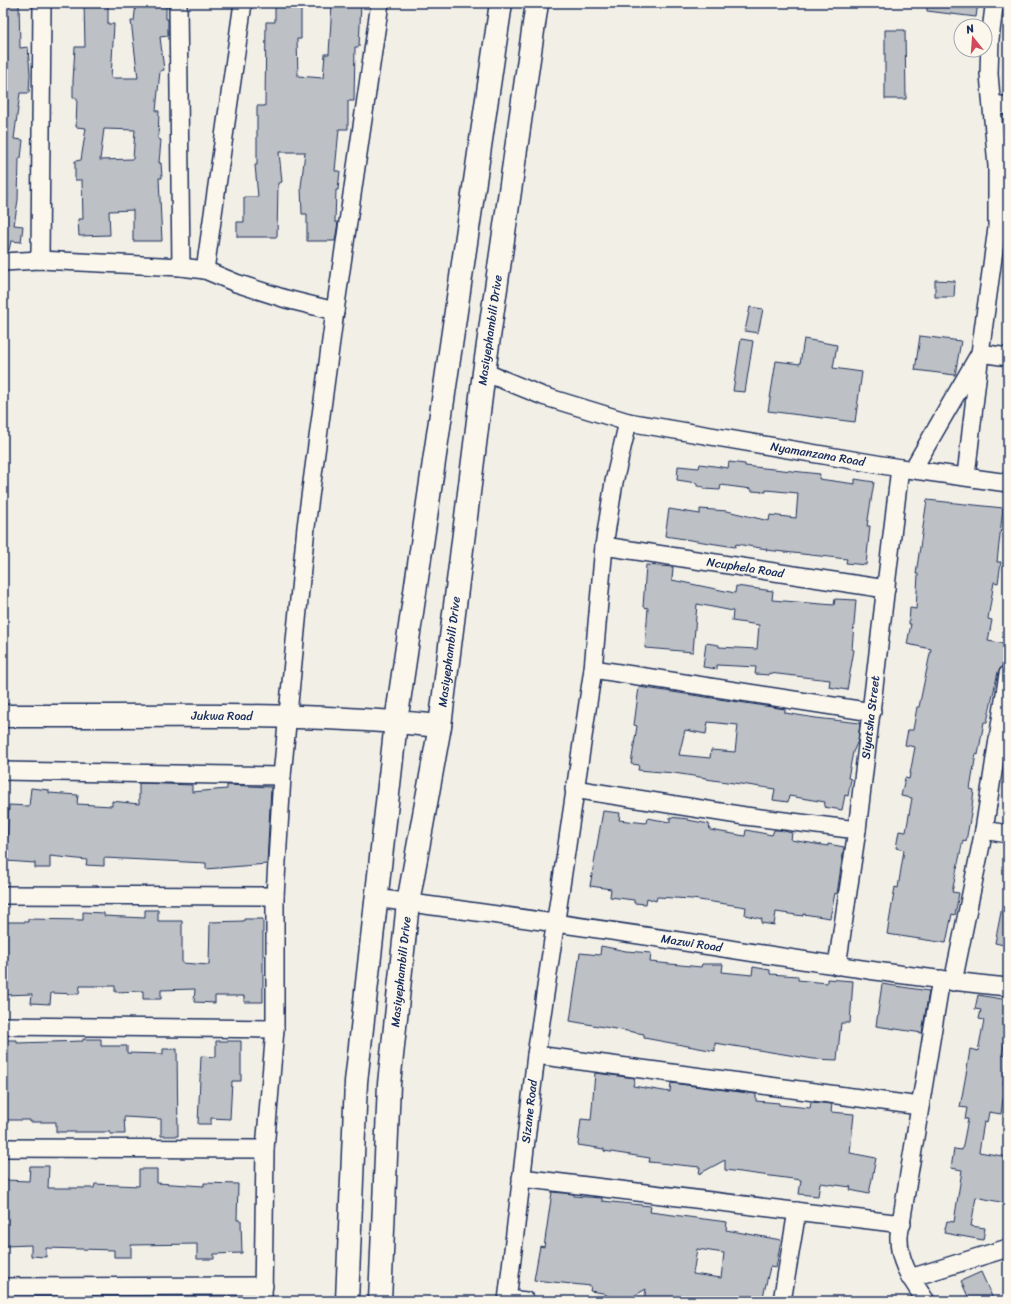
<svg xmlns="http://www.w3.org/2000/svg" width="1011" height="1304" font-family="Sriracha,sans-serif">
	<rect width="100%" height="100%" fill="#f2efe6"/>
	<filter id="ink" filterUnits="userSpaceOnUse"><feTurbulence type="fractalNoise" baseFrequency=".025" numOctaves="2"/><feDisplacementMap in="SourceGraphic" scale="8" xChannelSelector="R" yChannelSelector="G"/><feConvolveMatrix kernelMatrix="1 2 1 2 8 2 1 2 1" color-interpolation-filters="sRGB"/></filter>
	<g filter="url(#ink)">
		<g fill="#bdc0c4" stroke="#1b2f5e" fill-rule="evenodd">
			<polygon points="3,3 19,3 20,48 28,47 30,74 29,93 20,93 14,139 23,140 21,158 19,158 18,200 14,225 23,226 21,242 11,241 9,250 3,250"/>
			<path d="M84 3H108V24H114L111 78H138L131 21H134L136 3H166V19H168V36L160 37 164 70 160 71 156 111H159L158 139 161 140 159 163H161L162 178H159L162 241H133V210L109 211 110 235 79 236 78 219H83L82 180H75V161L81 160 86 128 76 127 77 98H73V81L75 47H85ZM104 129 135 130 133 159 100 160Z"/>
			<polygon points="275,3 301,3 301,39 297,39 298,76 323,78 325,54 329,54 332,3 361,3 359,47 355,47 354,101 348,101 348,129 339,129 335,171 340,171 338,190 336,190 335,222 338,222 335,241 307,241 307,214 302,214 301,187 305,152 279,152 282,182 278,183 277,237 237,237 237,222 244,222 244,197 258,197 255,165 257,165 257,106 265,106 266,22 275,22"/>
			<polygon points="927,3 978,3 976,17 927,11"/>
			<polygon points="885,30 905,30 906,99 885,99"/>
			<polygon points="935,280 955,281 954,297 935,297"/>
			<polygon points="750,307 763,309 758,333 745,331"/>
			<polygon points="920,336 961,341 955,375 915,370"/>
			<polygon points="741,339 753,341 745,392 733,391"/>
			<polygon points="804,339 837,345 833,368 862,372 855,422 768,411 776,361 800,364"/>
			<polygon points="729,462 745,464 745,466 820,474 819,479 855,484 855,479 874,482 867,526 870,526 866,565 846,563 847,559 766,550 767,549 736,544 735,547 665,536 669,509 700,514 700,509 727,511 769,521 770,515 796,518 798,493 766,490 766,492 751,491 751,489 721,485 720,490 704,489 704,487 697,486 697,483 677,480 678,466 699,468 700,464 728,468"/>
			<polygon points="927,500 1003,508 997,562 1001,562 998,583 994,582 988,619 992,620 988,641 1006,644 1002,666 998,672 987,722 984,722 978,755 976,754 970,789 974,790 971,814 966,841 963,840 952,892 959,893 955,915 952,914 946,943 887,934 895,887 898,888 904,850 896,848 899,831 906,832 912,798 901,796 905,778 909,779 915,747 905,745 908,730 913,730 917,707 919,707 931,649 907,644 911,624 909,624 910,608 916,609 918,574 916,574"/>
			<polygon points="646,565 673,567 672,580 735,593 736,586 773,591 772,600 834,605 835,599 856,600 852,649 854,650 847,690 829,687 830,680 769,673 769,675 755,674 756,667 717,665 717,669 703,667 706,643 719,645 719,647 757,649 759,625 732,621 733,611 697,604 693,652 645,648 648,608 643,607"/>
			<path d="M639 687 785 709V713L816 718 860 723 858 741 853 752 848 778 851 779 848 796 845 795 842 810 824 807 825 802 789 796 788 802 773 800 775 789 706 779V778L674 773 638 770 639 765 631 764 637 726 634 725ZM708 722 738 725 735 752 711 750 710 758 679 755 685 730 706 734Z"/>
			<polygon points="139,783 192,785 192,792 227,789 227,785 271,787 267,864 206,869 206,863 104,858 104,866 86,865 87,860 50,856 50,868 35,868 35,863 6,861 9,805 29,806 31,788 49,790 49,793 78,795 77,804 112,806 112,801 139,804"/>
			<polygon points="603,811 620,813 619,820 646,823 647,818 670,822 670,817 688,819 688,820 709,824 710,830 745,836 746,830 772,835 774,830 780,830 792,833 791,840 828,846 828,844 844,847 837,894 835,893 830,918 803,914 803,916 776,912 774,925 761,923 762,919 745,915 746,907 692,899 657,897 656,901 647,898 646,904 634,903 634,900 610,897 611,889 590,886"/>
			<polygon points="1002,907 1008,908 1008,946 995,943"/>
			<polygon points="145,910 158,910 158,921 182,921 182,963 209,965 210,922 244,921 244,919 263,919 263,1002 244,1002 244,996 215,996 215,1003 194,1002 195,989 161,990 161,999 143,999 143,991 115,992 115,986 80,986 79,994 51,993 50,1004 31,1003 32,994 5,995 3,922 28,922 28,919 83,920 83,912 104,913 104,916 145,918"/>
			<polygon points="601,946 626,951 651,953 650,962 701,967 702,964 723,964 722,972 752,975 753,967 770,970 770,974 798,976 798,980 827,983 827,979 853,981 850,1023 841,1023 837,1060 814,1059 715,1043 715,1051 644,1038 644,1034 570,1021 580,953 600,955"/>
			<polygon points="882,984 929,991 922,1033 876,1026"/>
			<polygon points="978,995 1008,1000 1008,1024 1002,1055 1008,1056 1003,1084 1008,1085 1006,1100 1003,1099 1001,1114 989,1112 987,1123 984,1122 979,1152 1008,1157 1008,1188 1005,1203 976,1197 971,1226 985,1228 983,1240 944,1233 947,1221 954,1222 962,1170 951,1168 954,1149 962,1150 968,1119 965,1119 967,1108 960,1107 967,1069 970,1049 978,1051 984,1020 979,1019 981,1010 975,1009"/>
			<polygon points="83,1039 101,1039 101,1046 127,1046 127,1053 163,1054 163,1049 177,1049 178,1136 161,1136 161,1119 124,1117 125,1134 110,1134 110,1132 56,1132 56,1122 30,1122 30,1120 3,1120 3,1040 17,1040 17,1043 83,1041"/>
			<polygon points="216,1041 241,1041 241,1081 232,1081 230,1119 211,1118 211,1124 198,1124 201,1056 216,1057"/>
			<polygon points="595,1073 635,1078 633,1086 670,1092 671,1083 756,1094 756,1101 779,1103 779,1105 810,1108 811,1102 832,1104 831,1112 854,1114 850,1153 876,1158 869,1194 850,1190 851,1187 820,1183 818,1196 799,1194 801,1180 725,1170 725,1160 699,1174 700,1167 649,1162 650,1158 604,1151 604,1149 578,1145 581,1119 591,1120"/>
			<polygon points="30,1166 49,1166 48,1188 94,1188 95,1184 139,1186 139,1169 157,1169 157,1183 204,1186 204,1183 238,1184 237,1220 241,1220 242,1253 214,1254 214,1259 197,1259 197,1244 131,1245 131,1257 114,1257 114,1250 46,1248 46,1257 31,1256 31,1245 5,1246 4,1180 29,1181"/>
			<path d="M552 1192 574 1194V1196L602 1198V1201L651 1206 650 1212 727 1222 726 1230 781 1240 776 1268 770 1267 762 1301H644L646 1289 625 1301H617L603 1293 590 1291 591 1286 534 1280 540 1246 544 1247ZM697 1249 724 1253 721 1278 693 1274Z"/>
			<polygon points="981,1272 994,1301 970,1301 961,1281"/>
		</g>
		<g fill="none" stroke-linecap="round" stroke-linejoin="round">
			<g stroke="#1b2f5e" stroke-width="20">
				<g id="street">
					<polyline points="178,3 181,267"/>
					<polyline points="992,104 1008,106"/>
					<polyline points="40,260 42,3"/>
					<polyline points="3,262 40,260 181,267 205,270 236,283 286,299 335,311"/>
					<polyline points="205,270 243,3"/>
					<path id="s1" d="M484 372 543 396 628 422 900 468 1008 483"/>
					<polyline points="913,469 980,353 997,228 997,166 989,74 990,39 994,7 997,3"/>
					<polyline points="966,476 980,353 1008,357"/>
					<path id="s2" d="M604 546 886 589"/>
					<polyline points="593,669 872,712"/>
					<polyline points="3,771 282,776"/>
					<polyline points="574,789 745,816 857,830"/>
					<polyline points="984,830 1008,834"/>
					<polyline points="3,895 275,896"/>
					<path id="s3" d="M376 898C475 912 573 925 672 940 783 957 895 976 1008 987"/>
					<path id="s4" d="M837 966 857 830 900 468"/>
					<polyline points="953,982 984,830 1008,674"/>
					<polyline points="3,1026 275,1029"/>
					<polyline points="536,1055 920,1106"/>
					<polyline points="3,1148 265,1149"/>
					<polyline points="521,1178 902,1224"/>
					<polyline points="910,1278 1008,1248"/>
					<polyline points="3,1287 264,1286"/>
					<polyline points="508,1299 526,1301"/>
					<polyline points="263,1301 265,1149 275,1029 275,896 282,776 306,527 335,311 380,3"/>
					<path id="s5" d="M507 1301 536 1055 593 669 604 546 614 482 628 422"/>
					<polyline points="782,1301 797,1211"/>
					<path d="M926 1301C911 1279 898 1262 899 1235L941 979"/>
				</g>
			</g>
			<g stroke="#1b2f5e" stroke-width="25">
				<g id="secondary">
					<path id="s6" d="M3 716C148 717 295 711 440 726"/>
				</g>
			</g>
			<g stroke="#1b2f5e" stroke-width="25">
				<g id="primary">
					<polyline points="347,1301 356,1082 396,722 501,3"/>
					<path id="s7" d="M380 1301 389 1084 408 903 440 726 484 372 537 3"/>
				</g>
			</g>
			<use href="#street" stroke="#fbf7ec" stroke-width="17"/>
			<use href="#secondary" stroke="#fbf7ec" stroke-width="22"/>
			<use href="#primary" stroke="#fbf7ec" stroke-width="22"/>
		</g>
	</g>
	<g text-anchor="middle" stroke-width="4" stroke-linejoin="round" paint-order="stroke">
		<g font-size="12" fill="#1b2f5e" stroke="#fbf7ec">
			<text dy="4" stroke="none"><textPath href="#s7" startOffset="978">Masiyephambili Drive</textPath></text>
			<text dy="4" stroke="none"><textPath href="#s1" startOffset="345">Nyamanzana Road</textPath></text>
			<text dy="4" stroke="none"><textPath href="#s2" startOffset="143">Ncuphela Road</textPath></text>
			<text dy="4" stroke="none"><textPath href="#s7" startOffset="654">Masiyephambili Drive</textPath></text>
			<text dy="4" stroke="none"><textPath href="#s6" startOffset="219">Jukwa Road</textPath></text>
			<text dy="4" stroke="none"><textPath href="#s4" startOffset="251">Siyatsha Street</textPath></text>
			<text dy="4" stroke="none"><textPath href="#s3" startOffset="319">Mazwi Road</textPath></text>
			<text dy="4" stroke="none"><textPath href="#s7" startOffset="330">Masiyephambili Drive</textPath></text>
			<text dy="4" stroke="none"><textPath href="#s5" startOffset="191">Sizane Road</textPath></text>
		</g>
	</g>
	<rect width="1011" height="1304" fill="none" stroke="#fbf7ec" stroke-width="16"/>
	<rect x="8" y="8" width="995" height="1288" fill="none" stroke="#1b2f5e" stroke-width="1.5" filter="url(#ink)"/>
	<g transform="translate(973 38) rotate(343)"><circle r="19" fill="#fbf7ec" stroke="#a1a7b3"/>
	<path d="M0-3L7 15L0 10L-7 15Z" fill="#d1495b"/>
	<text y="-6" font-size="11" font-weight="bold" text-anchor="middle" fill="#1b2f5e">N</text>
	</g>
</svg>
